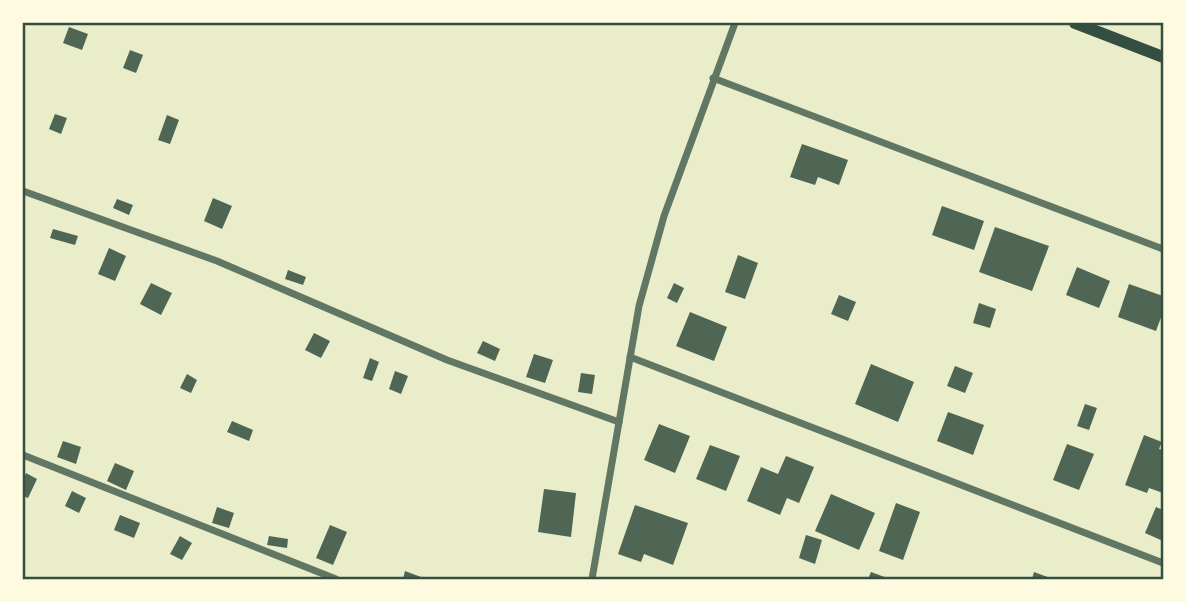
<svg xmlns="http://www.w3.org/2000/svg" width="1186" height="602" font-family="'Work Sans',sans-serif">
	<rect width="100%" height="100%" fill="#e9edc9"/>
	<g fill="#4f6655">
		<polygon points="69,27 88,34 82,50 63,43"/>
		<polygon points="130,50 143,55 136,73 123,68"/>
		<polygon points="55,114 67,118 61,134 49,129"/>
		<polygon points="167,115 179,120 170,144 158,140"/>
		<polygon points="802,144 848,160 839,185 818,177 815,185 790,177"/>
		<polygon points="213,198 232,206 222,229 204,221"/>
		<polygon points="117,199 133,205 129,215 113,208"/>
		<polygon points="942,206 984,221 974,250 932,235"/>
		<polygon points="995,227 1049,246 1032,291 979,272"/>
		<polygon points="53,229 78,236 75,245 50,238"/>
		<polygon points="109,248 126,256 115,281 98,274"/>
		<polygon points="738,255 758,263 745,299 725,292"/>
		<polygon points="1077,267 1110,281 1099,308 1066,295"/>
		<polygon points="288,270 306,277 303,285 285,279"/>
		<polygon points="151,283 172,293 161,315 140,304"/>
		<polygon points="674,283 684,288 677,303 667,298"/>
		<polygon points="1129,284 1163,296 1163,312 1156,331 1118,317"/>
		<polygon points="839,295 856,302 848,321 831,314"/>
		<polygon points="979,303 996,309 990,328 973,323"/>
		<polygon points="690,312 727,327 714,361 676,346"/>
		<polygon points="314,333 330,341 321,358 305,350"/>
		<polygon points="483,341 500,349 495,361 477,353"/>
		<polygon points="534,354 553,360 545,383 526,377"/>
		<polygon points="370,358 379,362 372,381 363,378"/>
		<polygon points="871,364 914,382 898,422 855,404"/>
		<polygon points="955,366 973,373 965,393 947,386"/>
		<polygon points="395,371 408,376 401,394 389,389"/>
		<polygon points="581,373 595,375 592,394 578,392"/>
		<polygon points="187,374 197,380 191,393 180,388"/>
		<polygon points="1085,404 1097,408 1089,430 1077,426"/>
		<polygon points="948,412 984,425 973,455 937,441"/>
		<polygon points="232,421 253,430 249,441 227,432"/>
		<polygon points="659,424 690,436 675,473 644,460"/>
		<polygon points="1144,435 1162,442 1159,449 1163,450 1163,493 1149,488 1147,493 1125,485"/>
		<polygon points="63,441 81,447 76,464 57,457"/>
		<polygon points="1067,444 1094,454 1079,490 1053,480"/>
		<polygon points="710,445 740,456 726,491 696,479"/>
		<polygon points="786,456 814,467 799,503 787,498 780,515 747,501 761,467 778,474"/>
		<polygon points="115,463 134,471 126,490 107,481"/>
		<polygon points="26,473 37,479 28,498 23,496 23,481"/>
		<polygon points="544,489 576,493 571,537 538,532"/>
		<polygon points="72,491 86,498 79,513 65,506"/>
		<polygon points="831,494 875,513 859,550 815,531"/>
		<polygon points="896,503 920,512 903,560 879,551"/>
		<polygon points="635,505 688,523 673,565 644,554 641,562 618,554"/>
		<polygon points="217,507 234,513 229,528 212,523"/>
		<polygon points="1156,507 1163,510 1163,541 1145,533"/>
		<polygon points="120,515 140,523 134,538 114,530"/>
		<polygon points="330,525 347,532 333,565 316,558"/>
		<polygon points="806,535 822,540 815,564 799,558"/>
		<polygon points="180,536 192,543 182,560 170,554"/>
		<polygon points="269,536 288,539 287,548 267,545"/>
		<polygon points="405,571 421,577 420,579 403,579"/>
		<polygon points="871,572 890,579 868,579"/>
		<polygon points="1034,572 1053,579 1032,579"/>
	</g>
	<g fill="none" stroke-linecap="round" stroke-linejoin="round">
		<g stroke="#617663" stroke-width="7">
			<polyline points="713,78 1163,249"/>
			<polyline points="23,191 217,261 447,360 619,422"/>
			<polyline points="630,357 1163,563"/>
			<polyline points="23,455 336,579"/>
			<polyline points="592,579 639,306 664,216 735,23"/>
		</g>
		<polyline stroke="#344e41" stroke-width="12" points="1075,23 1163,57"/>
	</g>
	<rect width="1186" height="602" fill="none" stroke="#fefae0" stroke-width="49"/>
	<rect x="24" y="24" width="1138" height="554" fill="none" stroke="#344e41" stroke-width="2.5"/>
</svg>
